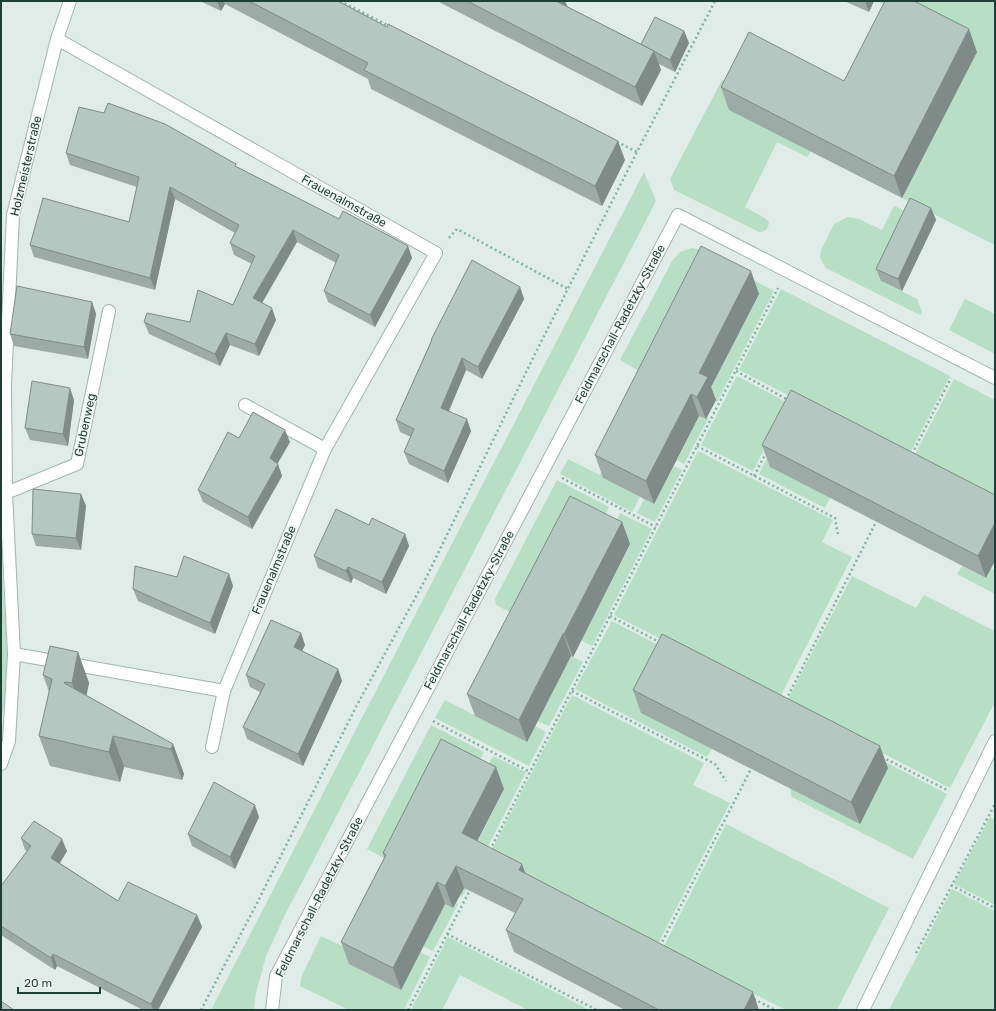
<svg xmlns="http://www.w3.org/2000/svg" width="996" height="1011" font-family="Rubik,sans-serif">
	<rect width="100%" height="100%" fill="#e0ece7"/>
	<g fill="#b7dfc5">
		<polygon points="877,1 995,1 995,245 902,198 977,52"/>
		<path d="M722 80 740 88 811 151 807 157 777 142 745 207 765 218 769 222C768 229 766 232 759 232L674 190 670 179Z"/>
		<polygon points="644,172 656,201 285,915 266,956 256,993 254,1010 211,1010"/>
		<polygon points="894,206 912,214 881,281 917,299 922,312 920,315 826,268 820,258 821,250 834,224 848,217 859,219 882,230"/>
		<polygon points="692,248 706,251 645,374 620,360 672,261 680,252"/>
		<polygon points="742,274 774,291 717,402 707,395 759,294"/>
		<polygon points="781,289 950,376 908,457 739,370"/>
		<polygon points="965,299 995,314 995,354 949,330"/>
		<polygon points="737,376 788,403 753,471 701,445"/>
		<polygon points="954,379 995,400 995,513 912,460"/>
		<polygon points="645,386 603,478 640,497 632,512 560,474 568,459 600,475"/>
		<polygon points="794,405 830,498 825,508 759,474"/>
		<polygon points="699,416 705,419 707,417 708,419 684,464 677,460"/>
		<polygon points="698,451 833,520 822,542 852,557 779,699 614,615"/>
		<polygon points="674,466 682,470 655,522 637,513 644,499 654,504"/>
		<polygon points="557,480 609,507 602,522 517,616 496,605 495,599"/>
		<polygon points="620,513 652,529 592,646 581,640 630,545 613,527"/>
		<polygon points="1,553 9,680 1,719"/>
		<polygon points="962,566 986,578 991,568 995,570 995,594 957,574"/>
		<polygon points="852,576 916,608 924,595 995,631 995,702 950,788 786,703"/>
		<polygon points="612,621 770,703 712,749 707,757 575,689"/>
		<polygon points="571,656 583,662 549,726 537,721"/>
		<polygon points="572,695 704,763 693,785 730,803 657,946 487,859"/>
		<polygon points="445,700 527,742 535,726 546,732 529,766 435,718"/>
		<polygon points="791,713 947,794 913,859 792,797 790,788"/>
		<polygon points="431,725 484,752 476,767 390,861 367,849"/>
		<polygon points="493,756 526,772 462,897 454,887 504,790 485,772"/>
		<polygon points="990,817 995,820 995,905 954,884"/>
		<polygon points="726,824 889,908 837,1010 786,1010 663,948"/>
		<polygon points="952,889 995,911 995,1010 889,1010"/>
		<polygon points="456,903 458,904 433,951 423,946 445,904 453,908"/>
		<polygon points="321,936 355,952 420,952 430,957 404,1010 349,1010 300,986 302,975"/>
		<polygon points="448,937 586,1008 585,1010 528,1010 460,975 442,1010 411,1010"/>
	</g>
	<g fill="none" stroke-linecap="round" stroke-linejoin="round">
		<g stroke="#a2b4af" stroke-width="14">
			<g id="minor">
				<polyline points="57,39 436,253 325,449 224,691 212,747"/>
				<polyline points="245,405 325,449"/>
				<polyline points="6,493 77,464 109,311"/>
				<polyline points="14,654 224,691"/>
				<polyline points="1,764 9,741 14,654 6,493 5,384 13,215 57,39 70,1"/>
				<polyline points="272,1010 276,976 678,215 995,378"/>
				<polyline points="863,1010 995,741"/>
			</g>
		</g>
		<g stroke="#7eb2a5" stroke-width="2.5" stroke-dasharray="2 3" stroke-linecap="butt">
			<polyline points="340,1 389,26"/>
			<polyline points="617,142 637,152"/>
			<polyline points="449,238 457,229 568,289"/>
			<polyline points="736,371 788,400"/>
			<polyline points="697,446 835,518 838,535"/>
			<polyline points="912,454 951,378"/>
			<polyline points="754,476 767,451"/>
			<polyline points="562,478 656,527"/>
			<polyline points="610,616 661,643"/>
			<polyline points="572,691 715,764 726,781"/>
			<polyline points="786,700 876,522"/>
			<polyline points="433,721 530,772"/>
			<polyline points="882,757 949,791"/>
			<polyline points="490,850 778,288"/>
			<polyline points="951,885 995,908"/>
			<polyline points="447,934 597,1010"/>
			<polyline points="660,946 751,769"/>
			<polyline points="916,953 995,804"/>
			<polyline points="754,999 775,1010"/>
			<polyline points="201,1010 255,907 357,705 426,578 533,358 637,152 715,1"/>
			<polyline points="408,1010 471,888"/>
		</g>
		<use href="#minor" stroke="#fff" stroke-width="12"/>
	</g>
	<g fill="#9caba6">
		<polygon points="200,1 338,1 625,160 602,206 371,89 368,79 225,4 221,11"/>
		<polygon points="437,1 565,1 568,7 641,44 684,31 689,43 675,72 659,64 661,70 642,106"/>
		<polygon points="844,1 874,1 869,12"/>
		<polygon points="977,52 902,198 729,110 721,87 844,81"/>
		<polygon points="66,153 237,167 339,219 408,246 412,258 375,327 328,302 324,291 336,263 297,242 262,303 276,320 259,356 230,345 220,366 149,334 144,322 190,322 233,305 252,264 234,255 230,243 235,233 175,199 155,290 34,257 30,245 129,222 137,187 70,165"/>
		<polygon points="931,208 936,220 902,291 881,281 876,269"/>
		<polygon points="520,287 524,299 482,379 466,370 449,411 471,431 448,483 409,464 404,452 411,437 400,432 396,420 431,341 431,340"/>
		<polygon points="759,294 711,387 716,400 706,419 699,416 654,504 603,478 595,455"/>
		<polygon points="92,302 96,314 88,359 14,346 10,334"/>
		<polygon points="74,400 68,446 30,440 25,428"/>
		<polygon points="239,438 290,442 277,463 282,476 252,529 203,502 198,490"/>
		<polygon points="762,445 995,495 986,578 770,467"/>
		<polygon points="81,494 86,506 81,550 36,546 32,534"/>
		<polygon points="622,522 630,544 573,657 571,656 527,742 475,716 467,694"/>
		<polygon points="369,525 405,534 409,546 386,594 353,578 351,583 318,568 314,556"/>
		<polygon points="229,574 233,586 215,634 138,601 133,589 177,577"/>
		<polygon points="301,633 305,645 302,651 338,669 342,681 303,766 247,739 243,727 260,692 250,687 246,675"/>
		<polygon points="78,652 89,683 86,695 173,744 184,774 182,780 124,767 120,782 50,766 39,736 49,692 43,675"/>
		<polygon points="633,690 888,768 860,824 641,713"/>
		<polygon points="504,789 477,841 526,874 759,1010 625,1010 514,952 506,930 515,913 464,888 453,908 445,904 401,990 349,964 341,942 384,858 383,853"/>
		<polygon points="259,817 235,869 192,846 188,834"/>
		<polygon points="21,838 67,851 60,863 118,901 197,915 202,927 158,1010 143,1010 57,966 55,970 1,935 1,886 27,851 25,850"/>
	</g>
	<g fill="#7f8b87">
		<polygon points="217,1 223,1 225,4 221,11"/>
		<polygon points="556,1 565,1 568,9"/>
		<polygon points="865,1 874,1 869,12"/>
		<polygon points="969,29 977,52 902,198 894,176"/>
		<polygon points="684,31 689,43 675,72 670,60"/>
		<polygon points="654,51 661,70 642,106 635,87"/>
		<polygon points="618,141 625,160 602,206 595,186"/>
		<polygon points="170,187 175,199 155,290 150,278"/>
		<polygon points="931,208 936,220 902,291 898,279"/>
		<polygon points="293,230 297,242 258,310 253,298"/>
		<polygon points="408,246 412,258 375,327 370,315"/>
		<polygon points="751,271 759,294 711,387 716,400 706,419 697,397 699,373"/>
		<polygon points="520,287 524,299 482,379 478,367"/>
		<polygon points="92,302 96,314 88,359 84,347"/>
		<polygon points="272,308 276,320 259,356 255,344"/>
		<polygon points="226,333 230,345 220,366 215,354"/>
		<polygon points="462,358 466,370 445,420 441,408"/>
		<polygon points="70,388 74,400 68,446 63,434"/>
		<polygon points="691,394 699,416 654,504 646,481"/>
		<polygon points="467,419 471,431 448,483 444,471"/>
		<polygon points="285,430 290,442 274,470 270,458"/>
		<polygon points="278,464 282,476 252,529 248,517"/>
		<polygon points="81,494 86,506 81,550 76,538"/>
		<polygon points="622,522 630,544 573,657 564,634"/>
		<polygon points="995,523 995,561 986,578 978,556"/>
		<polygon points="405,534 409,546 386,594 382,582"/>
		<polygon points="348,567 353,578 351,583 346,571"/>
		<polygon points="229,574 233,586 215,634 210,623"/>
		<polygon points="301,633 305,645 298,659 294,647"/>
		<polygon points="563,634 571,656 527,742 519,720"/>
		<polygon points="78,652 89,683 83,714 72,683"/>
		<polygon points="338,669 342,681 303,766 298,754"/>
		<polygon points="113,736 124,767 120,782 109,752"/>
		<polygon points="173,744 184,774 182,780 171,749"/>
		<polygon points="880,746 888,768 860,824 851,802"/>
		<polygon points="496,767 504,789 470,855 462,833"/>
		<polygon points="255,805 259,817 235,869 230,857"/>
		<polygon points="62,839 67,851 56,869 51,858"/>
		<polygon points="522,864 530,886 519,870"/>
		<polygon points="456,866 464,888 453,908 445,886"/>
		<polygon points="437,882 445,904 401,990 393,968"/>
		<polygon points="197,915 202,927 158,1010 153,1010 151,1004"/>
		<polygon points="53,954 57,966 55,970 51,958"/>
		<polygon points="753,992 759,1010 744,1010"/>
	</g>
	<g fill="#b5c7c1" stroke="#7f8b87">
		<polygon points="249,1 338,1 387,27 388,24 618,141 595,186 364,70 368,63"/>
		<polygon points="467,1 556,1 654,51 635,87"/>
		<polygon points="885,1 914,1 969,29 894,176 721,87 749,32 844,81"/>
		<polygon points="655,17 684,31 670,60 641,44"/>
		<polygon points="108,103 165,124 236,164 235,166 339,219 343,211 408,246 370,315 324,291 339,255 293,230 253,298 272,308 255,344 226,333 215,354 144,322 147,313 190,322 198,290 233,305 255,256 230,243 239,225 170,187 150,278 30,245 43,198 129,222 139,177 66,153 79,107 104,113"/>
		<polygon points="910,198 931,208 898,279 876,269"/>
		<polygon points="701,246 751,271 699,373 708,377 697,397 691,394 646,481 595,455"/>
		<polygon points="472,260 520,287 478,367 462,358 441,408 467,419 444,471 404,452 414,429 396,420 432,340 431,340"/>
		<polygon points="17,286 92,302 84,347 10,334"/>
		<polygon points="32,381 70,388 63,434 25,428"/>
		<polygon points="791,390 995,495 995,523 978,556 762,445"/>
		<polygon points="253,412 285,430 270,458 278,464 248,517 198,490 228,432 239,438"/>
		<polygon points="33,489 81,494 76,538 32,534"/>
		<polygon points="570,496 622,522 564,634 563,634 519,720 467,694"/>
		<polygon points="336,509 369,525 372,518 405,534 382,582 348,567 346,571 314,556"/>
		<polygon points="184,556 229,574 210,623 133,589 135,566 177,577"/>
		<polygon points="271,620 301,633 294,647 338,669 298,754 243,727 265,684 246,675"/>
		<polygon points="662,634 880,746 851,802 633,690"/>
		<polygon points="50,646 78,652 72,683 65,682 64,683 173,744 171,749 113,736 109,752 39,736 52,679 43,675"/>
		<polygon points="441,739 496,767 462,833 522,864 519,870 753,992 744,1010 659,1010 506,930 523,899 456,866 445,886 437,882 393,968 341,942 386,855 383,853"/>
		<polygon points="214,782 255,805 230,857 188,834"/>
		<polygon points="34,821 62,839 51,858 118,901 128,882 197,915 151,1004 53,954 51,958 1,926 1,886 31,846 21,838"/>
		<polygon points="1,1001 14,1010 1,1010"/>
	</g>
	<g text-anchor="middle" stroke-width="3" stroke-linejoin="round" paint-order="stroke">
		<g font-size="12" fill="#1f3e38" stroke="#f0f8f5">
			<text transform="translate(26 166) rotate(-77)" y="4">Holzmeisterstraße</text>
			<text transform="translate(344 201) rotate(29)" y="4">Frauenalmstraße</text>
			<text transform="translate(620 324) rotate(-62)" y="4">Feldmarschall-Radetzky-Straße</text>
			<text transform="translate(85 425) rotate(-78)" y="4">Grubenweg</text>
			<text transform="translate(274 570) rotate(-67)" y="4">Frauenalmstraße</text>
			<text transform="translate(469 610) rotate(-62)" y="4">Feldmarschall-Radetzky-Straße</text>
			<text transform="translate(319 897) rotate(-63)" y="4">Feldmarschall-Radetzky-Straße</text>
		</g>
	</g>
	<rect width="996" height="1011" fill="none" stroke="#1f3e38" stroke-width="4"/>
	<path d="M18 987v6h82v-6" fill="none" stroke="#1f3e38" stroke-width="2"/>
	<text x="24" y="987" font-size="12" fill="#1f3e38" stroke="#f0f8f5" stroke-width="3" paint-order="stroke">20 m</text>
</svg>
